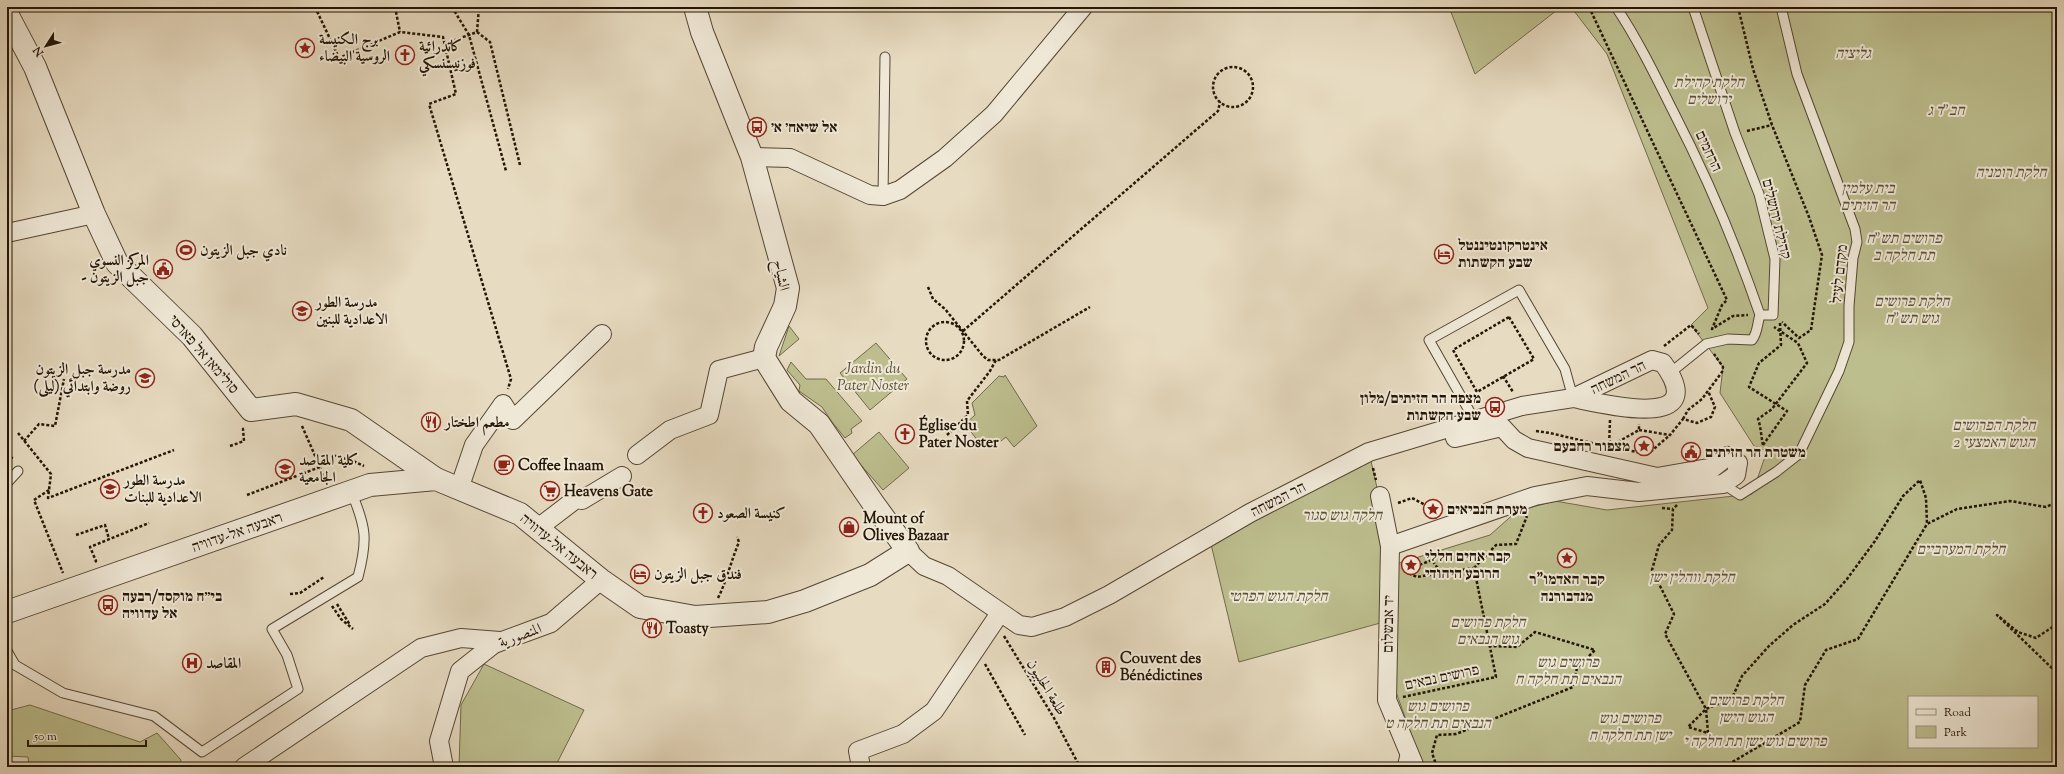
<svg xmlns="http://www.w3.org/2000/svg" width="2064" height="774" font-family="'Sorts Mill Goudy',Amiri,'Frank Ruhl Libre',serif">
	<rect width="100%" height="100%" fill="#e7dbc1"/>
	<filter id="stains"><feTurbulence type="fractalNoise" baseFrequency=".005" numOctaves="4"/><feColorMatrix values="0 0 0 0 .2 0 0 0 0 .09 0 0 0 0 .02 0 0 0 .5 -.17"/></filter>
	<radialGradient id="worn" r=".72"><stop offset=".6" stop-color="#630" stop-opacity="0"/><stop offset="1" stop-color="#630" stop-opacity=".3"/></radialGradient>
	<g fill="#bdbe8e" stroke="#706a4a" fill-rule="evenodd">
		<polygon points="1449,7 1561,7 1475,74"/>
		<path d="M1571 7H2057V767H1423L1396 692V564L1490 535 1517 511 1555 501 1607 510 1752 494 1767 451 1754 446 1720 393 1723 367 1691 325 1708 308 1607 54ZM1909 697H2037V747H1909Z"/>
		<polygon points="789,326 799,339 779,356"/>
		<polygon points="876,343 907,379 870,410 840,373"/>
		<polygon points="791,362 806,379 826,379 862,421 851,429 852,433 845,438 832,422 822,407 799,391 800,385 787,370"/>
		<polygon points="1005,375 1037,426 1014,447 1006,437 992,448 984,437 978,441 965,424 975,415 972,403 999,376 1004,377"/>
		<polygon points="879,432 909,468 883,490 852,455"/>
		<polygon points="1369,452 1390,546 1384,622 1239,662 1210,540"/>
		<polygon points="484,664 584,710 555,767 459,767 461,705"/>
		<polygon points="30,705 140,742 157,733 181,760 180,767 29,767 28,757 7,756 7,711"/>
	</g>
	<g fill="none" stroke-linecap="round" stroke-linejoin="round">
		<g stroke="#554634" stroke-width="11">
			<g id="service">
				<path d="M1616 7C1638 40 1655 75 1673 111 1707 177 1736 245 1760 315"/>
				<polyline points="883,196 885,57"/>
				<path d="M1670 373 1706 344 1728 339 1752 340C1758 332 1757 324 1760 315H1773L1775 259 1759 194 1735 133 1693 7"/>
				<polyline points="1475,421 1429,340 1519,290 1565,369 1573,398"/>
				<polyline points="7,483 18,471"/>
				<polyline points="1723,484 1740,495 1776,472 1799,454 1839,371 1849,342 1849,306 1853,258 1857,242 1855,229 1797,74 1781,7"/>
				<path d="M7 651 15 665 63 693 154 716 202 752 298 689 287 655 272 629 358 577C368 539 366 527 351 491"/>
				<polyline points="1402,767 1406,751"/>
			</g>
		</g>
		<g stroke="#554634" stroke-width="20">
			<g id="minor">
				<polyline points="752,157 790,158 870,195 883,196 900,190 945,158 994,114 1083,7"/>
				<polyline points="7,233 94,214"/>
				<polyline points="637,455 670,430 709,415 719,370 764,358"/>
				<polyline points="459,489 474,445 503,404 513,420 602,334"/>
				<polyline points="1380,496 1390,546 1387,700 1415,767"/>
				<polyline points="538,528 576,499 582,500 622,476"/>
				<polyline points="1390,546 1535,496 1587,486 1639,492 1723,484 1736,475 1738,463 1728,456 1714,467 1657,477 1528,448 1514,440 1502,427 1455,438"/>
				<path d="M908 551 924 566 948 576 1019 625 1032 627 1065 617 1109 595 1250 513 1369 452 1522 406 1573 398 1652 360 1663 363C1713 432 1603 404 1573 398"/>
				<polyline points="244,767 421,648 461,638 500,641"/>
				<polyline points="444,767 439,741 460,671 494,644 551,623 601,580"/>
				<polyline points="861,767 858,751 903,734 934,711 1000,613"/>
			</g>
		</g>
		<g stroke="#554634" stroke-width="24">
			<g id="tertiary">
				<polyline points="7,14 35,67 94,214 117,263 192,336 251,410 296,404 351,420 436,479"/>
				<polyline points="7,612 370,485 436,479 520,514 601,580 640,607 695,617 768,612 805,601 870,575 908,551 873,503 819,424 791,401 764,358 766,347 785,306 788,288 752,157 702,32 695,7"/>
			</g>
		</g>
		<g stroke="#241505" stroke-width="2.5" stroke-dasharray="3 2" stroke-linecap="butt">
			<polyline points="315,7 339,58 400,32 443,37 456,94 429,104 511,379 508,389"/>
			<polyline points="395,7 400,32"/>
			<polyline points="452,7 469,35 506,171"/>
			<polyline points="1589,7 1727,300 1722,305 1712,329 1733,316 1748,315"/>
			<polyline points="1738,7 1753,69 1772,125 1809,217 1822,255 1811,330 1799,338 1782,322"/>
			<polyline points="477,32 490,42 520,165"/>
			<polyline points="444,44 477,32 479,7"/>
			<circle cx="1233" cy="87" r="20"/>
			<polyline points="1747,131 1772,125"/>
			<polyline points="928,287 933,299 945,309 983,356 988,360 999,360 1090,307"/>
			<polygon points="1509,317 1534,359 1477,392 1453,350"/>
			<circle cx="945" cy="341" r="19"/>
			<polyline points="963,331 1218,111 1220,102"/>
			<polyline points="1664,346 1691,325 1699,334"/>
			<polyline points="1503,376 1513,392"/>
			<polyline points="1683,419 1688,410 1702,399 1722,372 1723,367 1714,354"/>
			<polyline points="1610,420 1609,447 1648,454 1670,435"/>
			<polyline points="302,426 320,467"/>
			<polyline points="1639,430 1670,435 1683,419 1697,423 1711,417 1715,407 1708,391"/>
			<polyline points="1536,431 1550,433 1609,447 1639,430 1639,424"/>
			<polyline points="18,433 51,474 48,498 174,450"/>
			<polyline points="947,435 968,415 967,401 990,371 996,360"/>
			<polyline points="24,441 39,424 55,426 64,379"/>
			<path d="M1763 445C1761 436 1761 427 1758 419L1772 409 1807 363 1798 343 1774 327"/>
			<polyline points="1763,445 1787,411 1749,387 1759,363 1781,345 1780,323"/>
			<polyline points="230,446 244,441 243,429 246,428"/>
			<polyline points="7,453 14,460"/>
			<polyline points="320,467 324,460 332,455 351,460 364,466"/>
			<polyline points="1373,468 1376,480"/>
			<polyline points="49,490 34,500 63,573"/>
			<polyline points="247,495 320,467 325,481"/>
			<polyline points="1398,503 1412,498 1433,509"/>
			<polyline points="1677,505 1673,509 1672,530 1659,545 1652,570 1674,614 1665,634 1706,709 1708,733 1688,727 1706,709 1732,698 1742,676 1769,646 1793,625 1825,604 1847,579 1875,541 1903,496 1920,480 1926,498 1927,524 1957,509 2010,501 2046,507 2057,502"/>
			<polyline points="1662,508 1673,509"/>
			<polyline points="76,535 105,525 109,539"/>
			<polyline points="95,562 96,561 90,547 149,523"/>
			<polyline points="1474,568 1496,545 1516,544 1527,516"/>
			<polyline points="290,594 300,593 324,577"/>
			<path d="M718 598C727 580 731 561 739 542L737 537"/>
			<polyline points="337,604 350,625"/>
			<polyline points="332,606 341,619 353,629"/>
			<polyline points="2057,624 2036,638 2018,632 1997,615 2057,673"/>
			<polyline points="1004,636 1054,718 1080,767"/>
			<polyline points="985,664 1025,735"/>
			<polyline points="1403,697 1496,677 1474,568 1417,577 1404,571 1432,560 1439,570 1438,574"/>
			<polyline points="1437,767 1432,753 1437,735 1456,734 1573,687 1577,668 1595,650 1535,632 1517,647 1490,646"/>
			<polyline points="1724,767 1800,722 1805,685 1826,650 1858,639 1927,524"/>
		</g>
		<use href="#service" stroke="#efe8d7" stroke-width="9"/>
		<use href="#minor" stroke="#efe8d7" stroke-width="18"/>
		<use href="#tertiary" stroke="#efe8d7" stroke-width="22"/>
	</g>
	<defs>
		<g id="sight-ring" transform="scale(1)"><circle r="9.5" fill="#efe8d7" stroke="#8f2418" stroke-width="1.5"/><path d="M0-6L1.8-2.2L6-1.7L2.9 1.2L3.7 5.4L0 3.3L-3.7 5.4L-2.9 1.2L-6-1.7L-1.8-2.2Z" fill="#8f2418"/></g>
		<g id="church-ring" transform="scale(1)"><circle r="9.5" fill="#efe8d7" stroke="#8f2418" stroke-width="1.5"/><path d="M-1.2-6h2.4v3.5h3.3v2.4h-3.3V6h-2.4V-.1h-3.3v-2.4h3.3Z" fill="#8f2418"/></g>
		<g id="bus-ring" transform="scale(1)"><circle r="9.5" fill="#efe8d7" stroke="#8f2418" stroke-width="1.5"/><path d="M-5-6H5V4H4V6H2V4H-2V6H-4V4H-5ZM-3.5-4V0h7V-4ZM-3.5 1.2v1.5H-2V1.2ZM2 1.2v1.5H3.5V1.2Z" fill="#8f2418"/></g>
		<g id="stadium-ring" transform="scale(1)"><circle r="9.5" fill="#efe8d7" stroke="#8f2418" stroke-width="1.5"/><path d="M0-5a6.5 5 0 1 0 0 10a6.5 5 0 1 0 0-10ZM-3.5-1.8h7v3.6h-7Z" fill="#8f2418"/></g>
		<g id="hotel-ring" transform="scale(1)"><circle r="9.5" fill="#efe8d7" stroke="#8f2418" stroke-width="1.5"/><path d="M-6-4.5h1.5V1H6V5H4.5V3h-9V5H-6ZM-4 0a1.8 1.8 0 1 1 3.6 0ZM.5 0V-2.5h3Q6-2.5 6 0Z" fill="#8f2418"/></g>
		<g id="civic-ring" transform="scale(1)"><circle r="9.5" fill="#efe8d7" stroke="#8f2418" stroke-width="1.5"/><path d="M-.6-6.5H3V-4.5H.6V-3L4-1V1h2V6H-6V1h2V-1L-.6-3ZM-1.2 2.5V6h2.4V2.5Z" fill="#8f2418"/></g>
		<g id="school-ring" transform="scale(1)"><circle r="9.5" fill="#efe8d7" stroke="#8f2418" stroke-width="1.5"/><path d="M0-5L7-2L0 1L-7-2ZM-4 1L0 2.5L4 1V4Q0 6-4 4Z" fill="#8f2418"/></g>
		<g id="restaurant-ring" transform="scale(1)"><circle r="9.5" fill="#efe8d7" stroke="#8f2418" stroke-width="1.5"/><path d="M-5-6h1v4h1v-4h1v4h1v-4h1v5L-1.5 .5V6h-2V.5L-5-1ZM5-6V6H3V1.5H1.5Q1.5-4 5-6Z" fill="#8f2418"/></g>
		<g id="cafe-ring" transform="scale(1)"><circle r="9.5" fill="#efe8d7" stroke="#8f2418" stroke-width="1.5"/><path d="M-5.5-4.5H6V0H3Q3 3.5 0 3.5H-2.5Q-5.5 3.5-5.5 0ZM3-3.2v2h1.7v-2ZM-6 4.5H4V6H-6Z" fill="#8f2418"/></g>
		<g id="university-ring" transform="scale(1)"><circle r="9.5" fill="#efe8d7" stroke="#8f2418" stroke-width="1.5"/><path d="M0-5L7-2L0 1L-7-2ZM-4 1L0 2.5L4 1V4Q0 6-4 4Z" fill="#8f2418"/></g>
		<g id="supermarket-ring" transform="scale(1)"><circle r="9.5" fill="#efe8d7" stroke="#8f2418" stroke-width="1.5"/><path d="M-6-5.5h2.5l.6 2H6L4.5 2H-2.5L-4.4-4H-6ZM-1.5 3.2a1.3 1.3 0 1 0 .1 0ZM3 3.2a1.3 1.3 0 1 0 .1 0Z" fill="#8f2418"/></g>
		<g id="shop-ring" transform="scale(1)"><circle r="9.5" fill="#efe8d7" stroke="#8f2418" stroke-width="1.5"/><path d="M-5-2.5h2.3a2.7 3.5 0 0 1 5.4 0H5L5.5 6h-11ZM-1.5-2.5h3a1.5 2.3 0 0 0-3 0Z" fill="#8f2418"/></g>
		<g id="hospital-ring" transform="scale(1)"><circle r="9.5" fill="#efe8d7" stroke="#8f2418" stroke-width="1.5"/><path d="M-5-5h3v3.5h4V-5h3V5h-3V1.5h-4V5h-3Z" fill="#8f2418"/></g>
		<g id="building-ring" transform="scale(1)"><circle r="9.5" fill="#efe8d7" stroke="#8f2418" stroke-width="1.5"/><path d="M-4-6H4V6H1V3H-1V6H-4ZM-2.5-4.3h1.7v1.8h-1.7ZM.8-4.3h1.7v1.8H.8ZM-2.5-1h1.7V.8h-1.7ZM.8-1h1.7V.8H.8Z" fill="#8f2418"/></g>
	</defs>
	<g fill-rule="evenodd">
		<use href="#sight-ring" x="305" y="48"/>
		<use href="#church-ring" x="405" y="55"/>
		<use href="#bus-ring" x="757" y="127"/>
		<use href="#stadium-ring" x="186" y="250"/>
		<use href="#hotel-ring" x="1444" y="254"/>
		<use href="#civic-ring" x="163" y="269"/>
		<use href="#school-ring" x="302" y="311"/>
		<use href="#school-ring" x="145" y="378"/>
		<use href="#bus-ring" x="1495" y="407"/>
		<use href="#restaurant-ring" x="431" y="422"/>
		<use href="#church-ring" x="905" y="434"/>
		<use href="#sight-ring" x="1644" y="446"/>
		<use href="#civic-ring" x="1691" y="452"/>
		<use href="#cafe-ring" x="504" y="465"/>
		<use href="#university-ring" x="285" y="469"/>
		<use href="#school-ring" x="110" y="489"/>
		<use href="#supermarket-ring" x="550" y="491"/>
		<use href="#sight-ring" x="1433" y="509"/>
		<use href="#church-ring" x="703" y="513"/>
		<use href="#shop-ring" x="849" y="527"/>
		<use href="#sight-ring" x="1567" y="558"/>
		<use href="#sight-ring" x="1411" y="565"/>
		<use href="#hotel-ring" x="640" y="574"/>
		<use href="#bus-ring" x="108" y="605"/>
		<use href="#restaurant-ring" x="652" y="628"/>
		<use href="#hospital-ring" x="192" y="663"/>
		<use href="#building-ring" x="1106" y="667"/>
	</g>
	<g text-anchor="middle" stroke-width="4" stroke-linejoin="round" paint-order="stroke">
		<g font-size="15" font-weight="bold" fill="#241505" stroke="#efe8d7" text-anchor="start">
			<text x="319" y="44">برج الكنيسة<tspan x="319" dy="17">الروسية البيضاء</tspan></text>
			<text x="419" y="51">كاتدرائية<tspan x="419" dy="17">فوزنيسنسكي</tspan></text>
			<text x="771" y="132">אל שיאח׳ א׳</text>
			<text x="1458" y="250">אינטרקונטיננטל<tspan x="1458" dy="17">שבע הקשתות</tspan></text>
			<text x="200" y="255">نادي جبل الزيتون</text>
			<text x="149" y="265" text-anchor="end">المركز النسوي<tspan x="149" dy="17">- جبل الزيتون</tspan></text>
			<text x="316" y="307">مدرسة الطور<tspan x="316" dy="17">الاعدادية للبنين</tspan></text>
			<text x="131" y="374" text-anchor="end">مدرسة جبل الزيتون<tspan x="131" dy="17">(ليلى) روضة وابتدائي</tspan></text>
			<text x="1481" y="403" text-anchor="end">מצפה הר הזיתים/מלון<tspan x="1481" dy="17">שבע הקשתות</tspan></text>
			<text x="445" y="427">مطعم اطختار</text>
			<text x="919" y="430">Église du<tspan x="919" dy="17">Pater Noster</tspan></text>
			<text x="1630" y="451" text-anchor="end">מצפור רחבעם</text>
			<text x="1705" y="457">משטרת הר הזיתים</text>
			<text x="299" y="465">كلية المقاصد<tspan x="299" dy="17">الجامعية</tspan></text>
			<text x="518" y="470">Coffee Inaam</text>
			<text x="124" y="485">مدرسة الطور<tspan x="124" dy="17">الاعدادية للبنات</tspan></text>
			<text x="564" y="496">Heavens Gate</text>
			<text x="1447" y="514">מערת הנביאים</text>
			<text x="717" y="518">كنيسة الصعود</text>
			<text x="863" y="523">Mount of<tspan x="863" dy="17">Olives Bazaar</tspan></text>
			<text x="1425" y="561">קבר אחים חללי<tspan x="1425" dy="17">הרובע היהודי</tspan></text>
			<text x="654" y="579">فندق جبل الزيتون</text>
			<text x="1567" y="584" text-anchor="middle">קבר האדמו"ר<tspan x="1567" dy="17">מנדבורנה</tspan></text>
			<text x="122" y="601">בי״ח מוקסד/רבעה<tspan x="122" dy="17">אל עדוויה</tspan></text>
			<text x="666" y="633">Toasty</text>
			<text x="1120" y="663">Couvent des<tspan x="1120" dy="17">Bénédictines</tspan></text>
			<text x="206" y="668">المقاصد</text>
		</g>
		<g font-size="15" font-style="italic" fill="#5a5035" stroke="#efe8d7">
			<text x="1853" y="58">גליציה</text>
			<text x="1709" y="87">חלקת קהילת<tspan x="1709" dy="17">ירושלים</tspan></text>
			<text x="1946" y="115">חב"ד ג</text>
			<text x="2011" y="177">חלקת רומניה</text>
			<text x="1868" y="193">בית עלמין<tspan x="1868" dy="17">הר הזיתים</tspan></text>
			<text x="1904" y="243">פרושים תש"ח<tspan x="1904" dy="17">תת חלקה ב</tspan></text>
			<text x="1912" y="306">חלקת פרושים<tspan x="1912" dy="17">גוש תש"ח</tspan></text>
			<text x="873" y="373">Jardin du<tspan x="873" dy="17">Pater Noster</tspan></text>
			<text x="1994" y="430">חלקת הפרושים<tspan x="1994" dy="17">הגוש האמצעי 2</tspan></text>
			<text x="1342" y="520">חלקה גוש סגור</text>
			<text x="1961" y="554">חלקת המערביים</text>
			<text x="1692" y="582">חלקת ווהלין ישן</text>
			<text x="1278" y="601">חלקת הגוש הפרטי</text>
			<text x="1488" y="627">חלקת פרושים<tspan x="1488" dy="17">גוש הנבאים</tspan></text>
			<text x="1568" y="667">פרושים גוש<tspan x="1568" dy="17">הנבאים תת חלקה ח</tspan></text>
			<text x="1746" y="705">חלקת פרושים<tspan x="1746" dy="17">הגוש הישן</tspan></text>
			<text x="1438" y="711">פרושים גוש<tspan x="1438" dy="17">הנבאים תת חלקה ט</tspan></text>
			<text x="1630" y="723">פרושים גוש<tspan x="1630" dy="17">ישן תת חלקה ח</tspan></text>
			<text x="1755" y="746">פרושים גוש ישן תת חלקה י</text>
		</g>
		<g font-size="15" fill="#241505" stroke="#efe8d7">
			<text transform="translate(1709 151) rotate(65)" y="5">הרחמים</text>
			<text transform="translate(1777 219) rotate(76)" y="5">קהילת ירושלים</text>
			<text transform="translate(1839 274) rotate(-84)" y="5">מקדם לעיל</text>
			<text transform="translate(782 275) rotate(79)" y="5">الشياح</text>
			<text transform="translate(204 354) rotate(49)" y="5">סולימאן אל פארסי</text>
			<text transform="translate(1618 377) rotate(-26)" y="5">הר המשחה</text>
			<text transform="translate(1278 499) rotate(-27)" y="5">הר המשחה</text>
			<text transform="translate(237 532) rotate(-19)" y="5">ראבעה אל-עדוויה</text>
			<text transform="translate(559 546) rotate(39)" y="5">ראבעה אל-עדוויה</text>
			<text transform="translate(1388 624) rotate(-89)" y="5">יד אבשלום</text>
			<text transform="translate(520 635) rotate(-20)" y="5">المنصورية</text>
			<text transform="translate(1442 677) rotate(-12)" y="5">פרושים נבאים</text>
			<text transform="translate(1047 687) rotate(59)" y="5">طلعة الحلبيون</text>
		</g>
	</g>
	<rect width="2064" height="774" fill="none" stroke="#e7dbc1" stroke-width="24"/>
	<rect x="8" y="8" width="2048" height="758" fill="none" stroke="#241505" stroke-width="2"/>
	<rect x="12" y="12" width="2040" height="750" fill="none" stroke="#241505"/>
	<rect x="1908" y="696" width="130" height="52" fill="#efe8d7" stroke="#9e9483"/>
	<rect x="1916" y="709" width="20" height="6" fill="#efe8d7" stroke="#9e9483"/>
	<text x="1944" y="716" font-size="12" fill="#241505">Road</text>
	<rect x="1916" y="726" width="20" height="12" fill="#bdbe8e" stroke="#9e9483"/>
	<text x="1944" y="736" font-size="12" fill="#241505">Park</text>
	<g transform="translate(46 46) rotate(234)" stroke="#efe8d7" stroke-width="3" paint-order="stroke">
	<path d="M0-3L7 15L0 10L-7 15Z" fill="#241505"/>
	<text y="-6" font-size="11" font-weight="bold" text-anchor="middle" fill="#241505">N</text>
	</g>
	<path d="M28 740v6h118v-6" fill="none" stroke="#241505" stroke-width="2"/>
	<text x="34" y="740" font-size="12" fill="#241505" stroke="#efe8d7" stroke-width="3" paint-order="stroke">50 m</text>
	<rect width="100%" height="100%" filter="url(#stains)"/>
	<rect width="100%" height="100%" fill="url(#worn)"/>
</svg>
